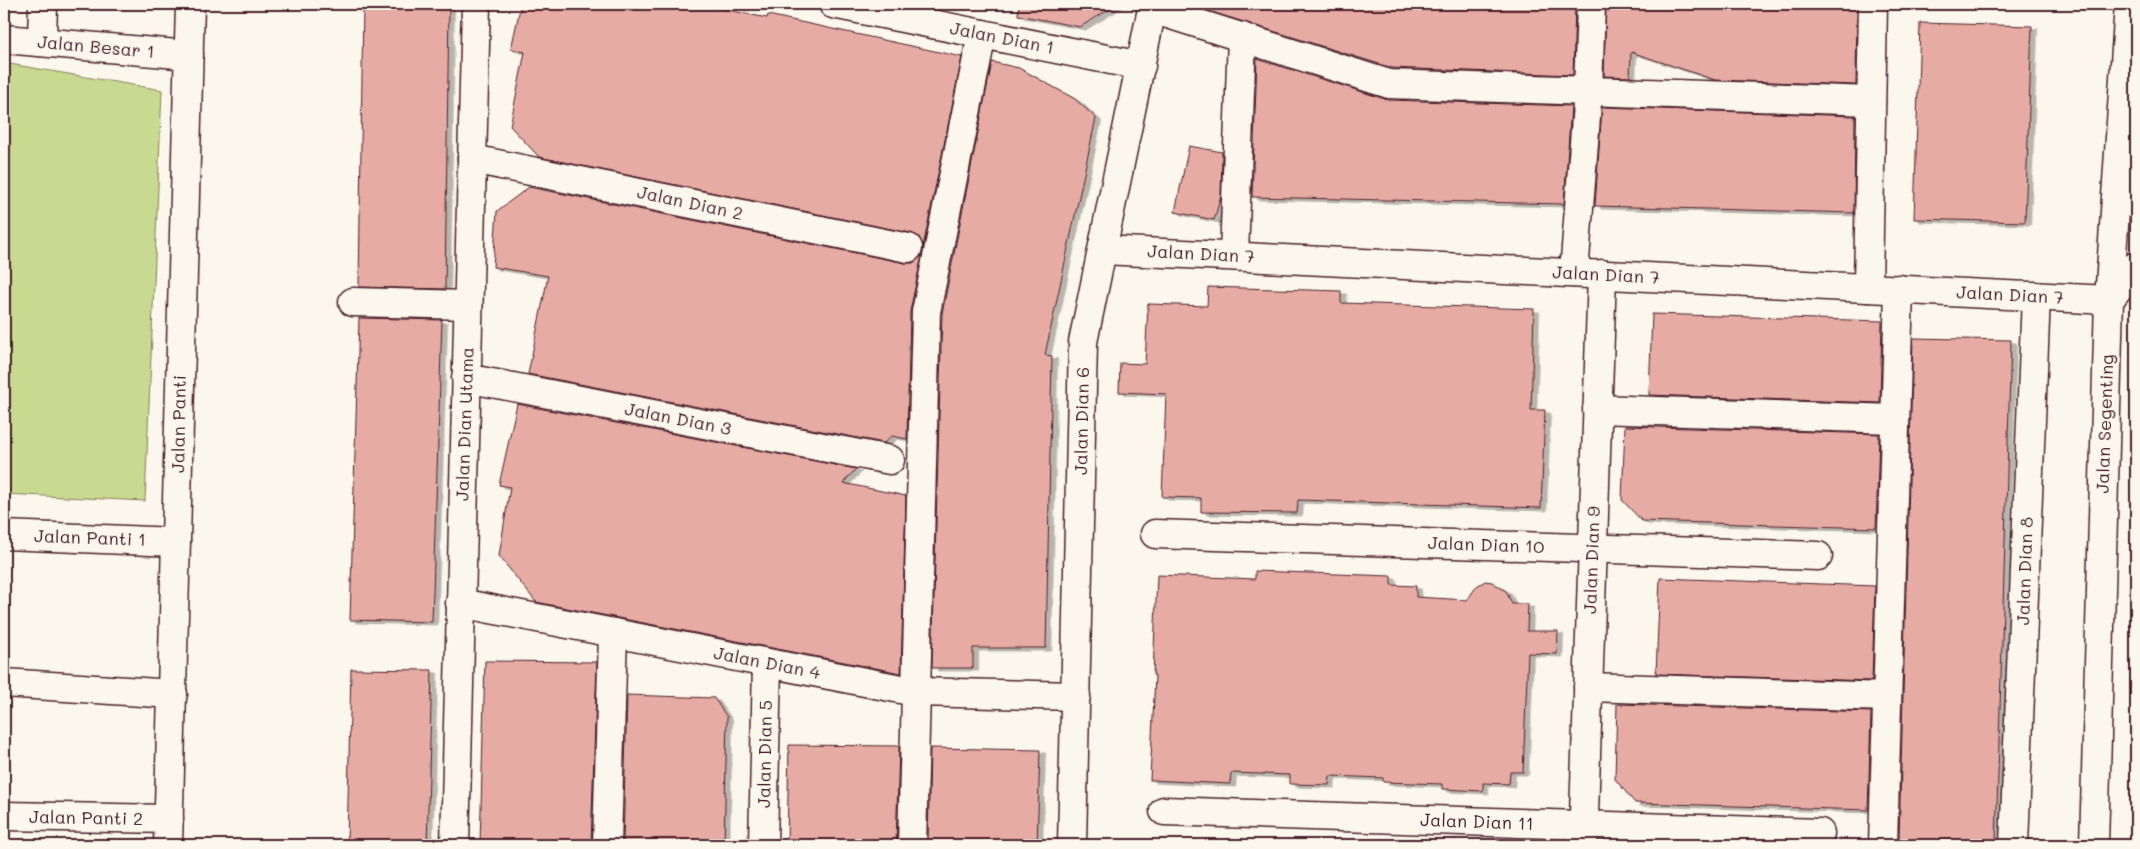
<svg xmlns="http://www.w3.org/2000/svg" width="2140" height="849" font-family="Mali,sans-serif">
	<defs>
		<filter id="shadow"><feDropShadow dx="5.5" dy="3" stdDeviation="0" flood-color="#0004"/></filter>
	</defs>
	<rect width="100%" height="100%" fill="#fbf7ec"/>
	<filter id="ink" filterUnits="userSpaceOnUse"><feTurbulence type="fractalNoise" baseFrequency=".02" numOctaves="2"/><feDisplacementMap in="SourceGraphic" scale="10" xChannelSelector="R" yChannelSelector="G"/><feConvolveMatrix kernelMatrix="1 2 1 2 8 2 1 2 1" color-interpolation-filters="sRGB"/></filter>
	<g filter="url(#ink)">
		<polygon fill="#c8da8f" stroke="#897c5d" points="4,63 162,90 145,501 4,494"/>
		<g fill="#e6aca3" stroke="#4a1f2b" filter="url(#shadow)">
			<polygon points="363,4 449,4 445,289 359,287"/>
			<polygon points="521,4 698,4 767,18 768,15 962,57 923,247 919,237 911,233 539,157 510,126 525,52 511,49"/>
			<polygon points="1019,4 1118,4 1080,27 1018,15"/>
			<polygon points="1200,4 1575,4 1573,75 1392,68 1199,8"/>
			<polygon points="1606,4 1857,4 1856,85 1715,80 1631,52 1630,77 1604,76"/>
			<polygon points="1920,23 2032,26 2025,222 1914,219"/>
			<polygon points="1257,59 1388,100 1571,106 1564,204 1252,197"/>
			<polygon points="992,62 1019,68 1075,99 1096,118 1045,355 1052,356 1046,648 973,648 973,668 932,668 942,314"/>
			<polygon points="1602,107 1855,116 1854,213 1595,206"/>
			<polygon points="1189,146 1222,152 1221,196 1214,220 1175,212"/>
			<polygon points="529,187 905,263 913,263 922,255 910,311 907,439 892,436 884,443 528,374 548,276 493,267 497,211"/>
			<polygon points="1208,287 1341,291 1341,303 1534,309 1531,410 1545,410 1541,508 1298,500 1297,513 1201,512 1201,498 1162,497 1166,394 1119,392 1120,363 1145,364 1148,304 1207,306"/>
			<polygon points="1652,314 1882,321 1880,403 1649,395"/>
			<polygon points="359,318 442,320 432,622 350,620"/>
			<polygon points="1913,338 2011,340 1996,842 1899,840"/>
			<polygon points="517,404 856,469 843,483 906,496 901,673 536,602 499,556 510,487 499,485"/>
			<polygon points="1625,426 1879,434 1876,528 1642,521 1622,500"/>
			<polygon points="1255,571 1391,576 1391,585 1416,586 1416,597 1467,600 1477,586 1485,581 1492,582 1506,591 1512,604 1528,604 1527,631 1558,631 1557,654 1528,653 1523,772 1510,772 1509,784 1483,783 1483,791 1442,789 1442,784 1383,782 1383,778 1330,776 1329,785 1290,784 1290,775 1231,773 1230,784 1150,780 1155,675 1153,675 1157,575 1255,579"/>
			<polygon points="1660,578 1875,586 1872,681 1656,674"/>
			<polygon points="485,661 597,662 591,845 480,845"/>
			<polygon points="351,669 432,670 427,845 347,845"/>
			<polygon points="627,695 714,698 727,717 724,845 623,845"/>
			<polygon points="1617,704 1871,712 1868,810 1635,803 1615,779"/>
			<polygon points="789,745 899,746 896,845 787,845"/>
			<polygon points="930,748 1040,750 1037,845 928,845"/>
		</g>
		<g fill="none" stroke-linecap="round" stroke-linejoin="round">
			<g stroke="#4a1f2b" stroke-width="31">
				<g id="minor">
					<polyline points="833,4 1141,66"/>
					<polyline points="1152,9 1389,84 1871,101"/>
					<polyline points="4,39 189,55"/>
					<polyline points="42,42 43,4"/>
					<polyline points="472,159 908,248"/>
					<polyline points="1103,250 2109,300"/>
					<polyline points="1234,256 1242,37"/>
					<polyline points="1574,273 1588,91 1591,4"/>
					<polyline points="1868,288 1873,4"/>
					<polyline points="2109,300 2136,266"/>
					<polyline points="353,302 468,305"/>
					<polyline points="466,378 890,460"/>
					<polyline points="1597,409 1895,419"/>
					<polyline points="1155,534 1818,556"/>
					<polyline points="4,535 176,542"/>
					<polyline points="460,603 916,692 1076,696"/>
					<polyline points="4,683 173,694"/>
					<polyline points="1588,687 1887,697"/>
					<polyline points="1164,811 1820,833"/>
					<polyline points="4,816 169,819"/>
					<polyline points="168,845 190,4"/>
					<polyline points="455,845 476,4"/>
					<polyline points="607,845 613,633"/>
					<polyline points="763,845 767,663"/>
					<polyline points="912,845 926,312 982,34"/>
					<polyline points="1072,845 1083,342 1153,4"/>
					<polyline points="1583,845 1602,274"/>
					<polyline points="1883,845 1899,289"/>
					<polyline points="2014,845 2036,296"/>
					<polyline points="2094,845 2109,300 2129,4"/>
				</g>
			</g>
			<use href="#minor" stroke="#fbf7ec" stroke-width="28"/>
		</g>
	</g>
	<g text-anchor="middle" stroke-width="5" stroke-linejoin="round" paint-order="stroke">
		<g font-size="18" fill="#4a1f2b" stroke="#fbf7ec">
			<text transform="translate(1002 38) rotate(11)" y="6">Jalan Dian 1</text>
			<text transform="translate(96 47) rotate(5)" y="6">Jalan Besar 1</text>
			<text transform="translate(690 203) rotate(12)" y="6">Jalan Dian 2</text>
			<text transform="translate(1201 254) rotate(3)" y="6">Jalan Dian 7</text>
			<text transform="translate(1606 275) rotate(3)" y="6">Jalan Dian 7</text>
			<text transform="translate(2010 295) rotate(3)" y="6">Jalan Dian 7</text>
			<text transform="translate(678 419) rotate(11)" y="6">Jalan Dian 3</text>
			<text transform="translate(1082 421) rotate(-89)" y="6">Jalan Dian 6</text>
			<text transform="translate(179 424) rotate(-89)" y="6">Jalan Panti</text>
			<text transform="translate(465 424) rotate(-88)" y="6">Jalan Dian Utama</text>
			<text transform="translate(2105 424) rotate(-88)" y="6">Jalan Segenting</text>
			<text transform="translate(90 538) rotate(2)" y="6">Jalan Panti 1</text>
			<text transform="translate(1486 545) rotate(2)" y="6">Jalan Dian 10</text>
			<text transform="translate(1592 560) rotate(-88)" y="6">Jalan Dian 9</text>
			<text transform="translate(2025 571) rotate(-88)" y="6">Jalan Dian 8</text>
			<text transform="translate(767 663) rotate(11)" y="6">Jalan Dian 4</text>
			<text transform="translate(765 754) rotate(-89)" y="6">Jalan Dian 5</text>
			<text transform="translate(86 818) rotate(1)" y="6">Jalan Panti 2</text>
			<text transform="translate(1477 822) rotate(2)" y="6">Jalan Dian 11</text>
		</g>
	</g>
	<rect width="2140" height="849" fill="none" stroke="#fbf7ec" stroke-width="20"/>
	<rect x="10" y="10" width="2120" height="829" fill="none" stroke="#4a1f2b" stroke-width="2" filter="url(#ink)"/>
</svg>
